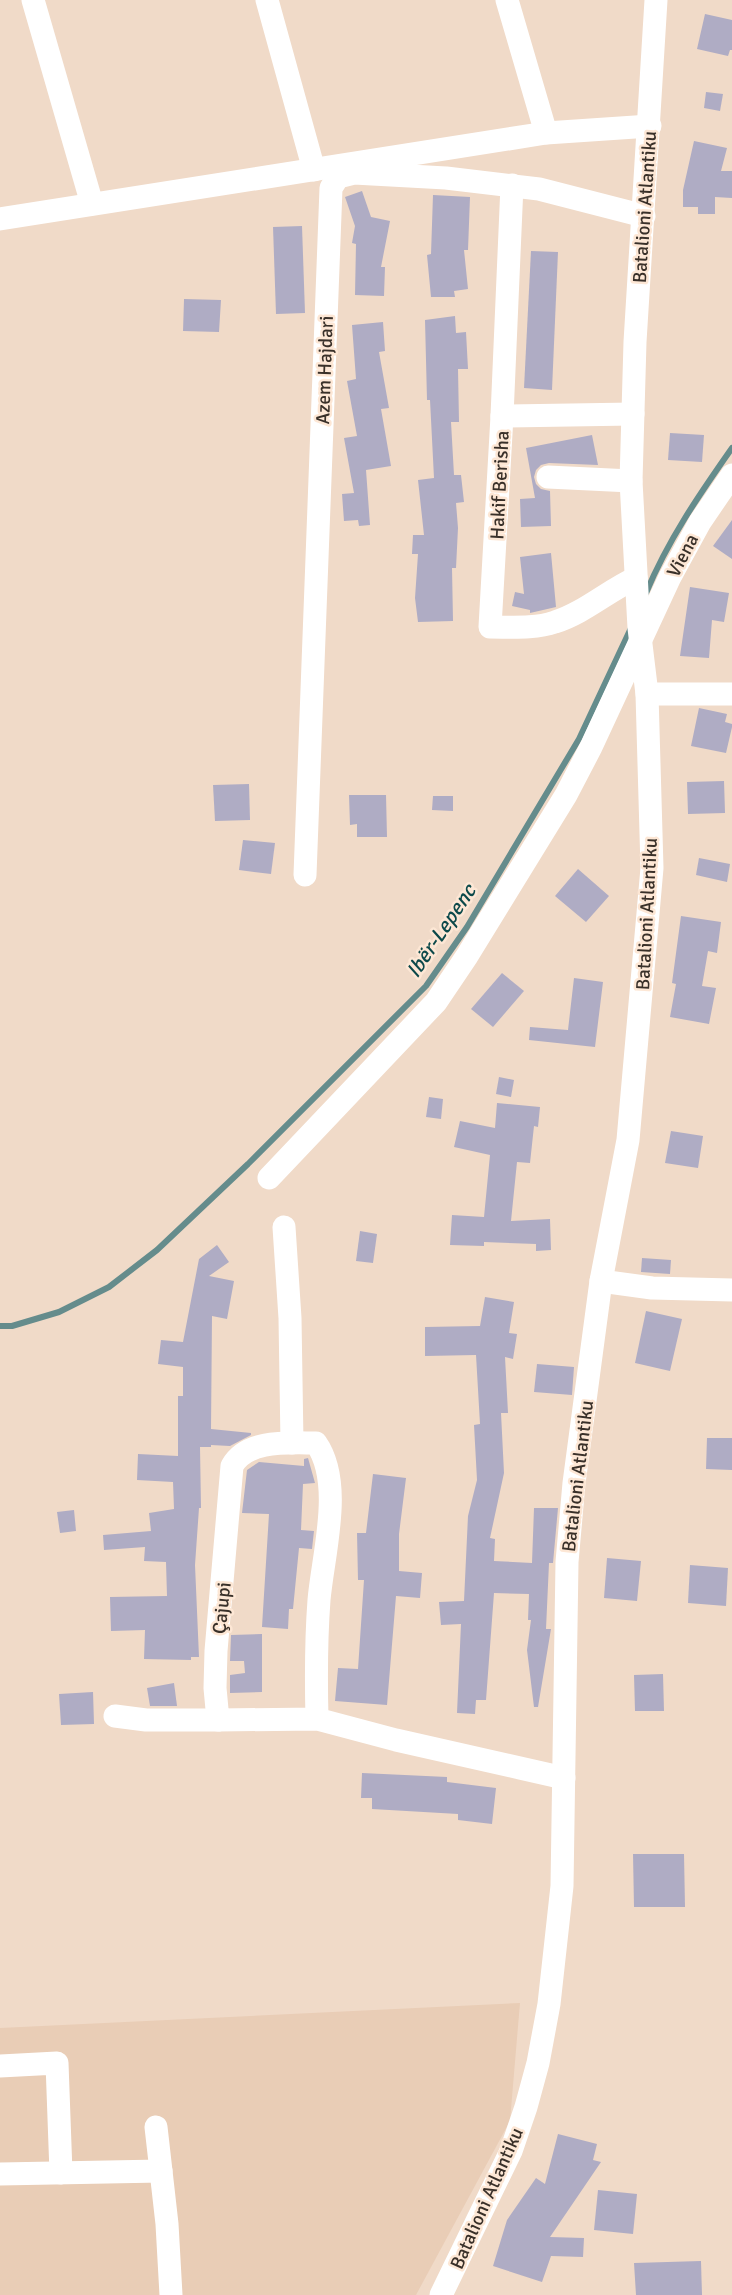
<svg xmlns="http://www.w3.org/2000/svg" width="732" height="2295" font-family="Signika,sans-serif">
	<rect width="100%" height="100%" fill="#f0dac8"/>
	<polygon fill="#e9cdb6" points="520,2003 510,2121 416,2295 0,2295 0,2028"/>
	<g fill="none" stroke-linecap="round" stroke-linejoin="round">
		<g stroke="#658c8c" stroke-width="6">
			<path d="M646 593C668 540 699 495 732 448"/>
			<polyline points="0,1326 12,1326 59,1312 109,1287 157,1250 248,1164 426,986 467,927 579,739 631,628"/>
		</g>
	</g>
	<g fill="#afacc4">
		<polygon points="705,14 732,20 732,50 730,50 728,56 697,49"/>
		<polygon points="706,92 723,94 720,111 704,108"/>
		<polygon points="694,141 727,148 721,171 732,171 732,198 715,197 715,214 698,214 698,207 683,207 683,190"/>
		<polygon points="362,191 371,217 390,221 381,267 385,267 384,296 355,295 356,244 352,243 355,226 345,197"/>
		<polygon points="433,195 470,197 468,250 464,250 468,289 454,291 455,297 431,297 427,255 431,254"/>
		<polygon points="302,226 305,313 276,314 273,227"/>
		<polygon points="531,251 558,252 552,390 524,388"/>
		<polygon points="184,299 221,300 219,332 183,331"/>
		<polygon points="455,316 456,333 466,332 468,369 458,369 459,422 451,422 454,475 461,475 464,502 456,503 458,528 456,568 452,568 453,621 418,622 415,598 418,554 412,554 413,535 424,535 418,480 434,478 430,400 427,400 425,320"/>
		<polygon points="383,322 385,351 379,352 389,408 381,409 391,466 366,470 370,525 359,526 358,520 344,521 342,494 354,493 344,438 357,436 347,381 356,379 352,325"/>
		<polygon points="670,433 704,435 702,462 668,460"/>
		<polygon points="592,435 598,465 549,463 541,465 536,470 534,477 536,484 541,489 550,491 551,526 521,527 520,499 535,498 526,448"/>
		<polygon points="732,520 732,559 713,546"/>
		<polygon points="551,553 556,607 530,613 530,610 512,606 515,592 524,594 520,557"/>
		<polygon points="690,587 729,593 724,622 712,620 709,658 680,656"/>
		<polygon points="699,708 727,714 725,722 732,724 732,727 726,753 691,746"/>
		<polygon points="724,781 725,813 688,814 687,782"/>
		<polygon points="249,784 250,820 215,821 213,785"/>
		<polygon points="349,795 386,795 387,837 357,837 357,824 350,825"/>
		<polygon points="433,796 453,796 453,811 432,810"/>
		<polygon points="243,840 275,843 271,874 239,870"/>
		<polygon points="699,858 730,864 727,882 696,875"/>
		<polygon points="578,869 609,896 586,922 555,896"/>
		<polygon points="681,916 721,922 717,953 708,951 702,986 716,988 709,1024 670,1017 676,984 672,983"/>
		<polygon points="502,973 524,991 493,1027 471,1009"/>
		<polygon points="574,978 603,982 595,1047 529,1040 530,1027 568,1030"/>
		<polygon points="499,1077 514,1080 511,1097 496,1094"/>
		<polygon points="429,1097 443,1099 441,1119 426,1117"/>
		<polygon points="497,1103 540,1107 538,1127 534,1126 530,1163 517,1162 511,1221 550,1219 551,1250 536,1251 536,1244 484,1242 484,1246 450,1245 452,1215 484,1217 490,1155 454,1147 460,1121 495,1128"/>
		<polygon points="671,1131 703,1136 698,1168 665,1163"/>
		<polygon points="360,1231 377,1234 373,1263 356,1261"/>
		<polygon points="217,1245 229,1262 209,1276 234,1281 227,1319 212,1316 211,1429 251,1433 251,1435 230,1446 211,1445 211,1447 200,1447 201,1508 199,1508 195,1565 199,1657 191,1657 191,1660 144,1659 145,1630 111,1631 110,1597 167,1596 166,1562 144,1561 145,1547 104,1550 103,1535 151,1531 149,1513 174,1509 173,1482 137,1480 138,1454 178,1456 178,1396 183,1396 183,1367 158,1364 161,1340 183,1342 199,1259"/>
		<polygon points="642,1258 671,1260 670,1274 641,1272"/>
		<polygon points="485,1297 514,1302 509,1333 517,1334 513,1359 505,1357 508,1413 501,1413 504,1473 490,1538 495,1539 494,1561 532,1563 534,1508 558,1508 553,1563 549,1563 546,1629 551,1629 538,1707 534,1707 527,1650 531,1620 528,1620 529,1594 494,1593 486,1700 476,1700 475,1714 457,1713 461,1624 441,1625 439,1602 464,1601 468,1516 477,1480 474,1425 480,1424 476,1355 425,1356 425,1327 480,1326"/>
		<polygon points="646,1311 682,1319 670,1371 635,1363"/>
		<polygon points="537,1364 574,1367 572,1395 534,1392"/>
		<polygon points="707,1438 732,1438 732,1470 706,1469"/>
		<polygon points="308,1458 315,1483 303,1484 301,1530 314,1531 312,1549 299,1548 293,1609 289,1609 288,1629 262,1627 269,1514 242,1513 247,1470 259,1462 304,1466 304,1459"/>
		<polygon points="373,1474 406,1478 399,1534 399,1571 422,1573 420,1598 396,1596 387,1705 335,1701 338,1668 358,1669 364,1580 358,1580 357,1533 366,1533"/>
		<polygon points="74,1510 76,1531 60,1533 57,1512"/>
		<polygon points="607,1558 641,1561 637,1601 604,1598"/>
		<polygon points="690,1565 728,1568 726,1606 688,1603"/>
		<polygon points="262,1634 262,1692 230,1693 230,1675 245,1673 244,1661 230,1661 231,1635"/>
		<polygon points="663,1674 664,1711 635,1711 634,1675"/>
		<polygon points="174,1683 177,1706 150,1706 147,1688"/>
		<polygon points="93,1692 94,1724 61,1725 59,1694"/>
		<polygon points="362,1773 447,1777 447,1782 496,1788 492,1824 458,1820 458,1814 372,1809 372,1798 361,1798"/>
		<polygon points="633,1854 684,1854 685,1907 634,1907"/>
		<polygon points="558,2134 597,2144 593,2160 601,2162 550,2237 584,2238 583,2257 551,2256 542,2282 493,2266 507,2220 536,2178 545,2184"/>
		<polygon points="598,2190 637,2194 633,2234 594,2230"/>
		<polygon points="701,2261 702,2295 636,2295 634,2263"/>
	</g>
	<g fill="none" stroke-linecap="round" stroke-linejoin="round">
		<g stroke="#fff" stroke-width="23">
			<polyline points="33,0 92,204"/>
			<polyline points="267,0 314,170"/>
			<polyline points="507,0 546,133"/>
			<path d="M512 185 502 416 490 627C512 627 535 629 555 622 584 613 609 590 636 578"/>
			<polyline points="0,219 546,133 650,126"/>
			<polyline points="502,416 633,414"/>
			<polyline points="548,477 631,481"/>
			<polyline points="647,694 732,694"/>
			<polyline points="305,875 331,188 338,177 354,173 446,178 539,189 644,216"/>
			<polyline points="269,1178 436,1002 467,956 566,795 591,747 670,577 700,522 732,475"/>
			<polyline points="284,1227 290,1318 292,1443"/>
			<polyline points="601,1281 652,1288 732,1290"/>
			<polyline points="115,1716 146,1720 218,1720"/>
			<path d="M317 1719C316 1679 316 1640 319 1600 323 1554 344 1483 316 1443 289 1443 247 1439 232 1466L216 1651 215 1688 218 1720 317 1719 396 1740 564 1778"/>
			<polyline points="0,2066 57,2063 61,2173"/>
			<polyline points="156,2127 167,2224 171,2295"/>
			<polyline points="0,2174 161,2171"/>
			<polyline points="441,2295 511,2151 526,2107 538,2063 549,2004 562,1886 567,1562 574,1483 601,1281 628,1140 652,868 647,694 639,628 631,481 635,342 656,0"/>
		</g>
	</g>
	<g text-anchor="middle" stroke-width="5" stroke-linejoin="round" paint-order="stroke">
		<g font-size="19" fill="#393029" stroke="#fde7d5">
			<text transform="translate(644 207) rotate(-86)" y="7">Batalioni Atlantiku</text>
			<text transform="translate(324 370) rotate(-88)" y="7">Azem Hajdari</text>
			<text transform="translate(499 485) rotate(-87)" y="7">Hakif Berisha</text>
			<text transform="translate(682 555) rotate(-62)" y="7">Viena</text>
			<text transform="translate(646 914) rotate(-87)" y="7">Batalioni Atlantiku</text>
			<text transform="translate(577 1476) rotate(-83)" y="7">Batalioni Atlantiku</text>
			<text transform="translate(221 1608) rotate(-84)" y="7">Çajupi</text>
			<text transform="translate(486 2198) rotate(-66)" y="7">Batalioni Atlantiku</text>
		</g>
		<g font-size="21" font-style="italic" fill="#0c494a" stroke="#fde7d5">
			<text transform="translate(441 931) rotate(-56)" y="7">Ibër-Lepenc</text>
		</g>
	</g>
</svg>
